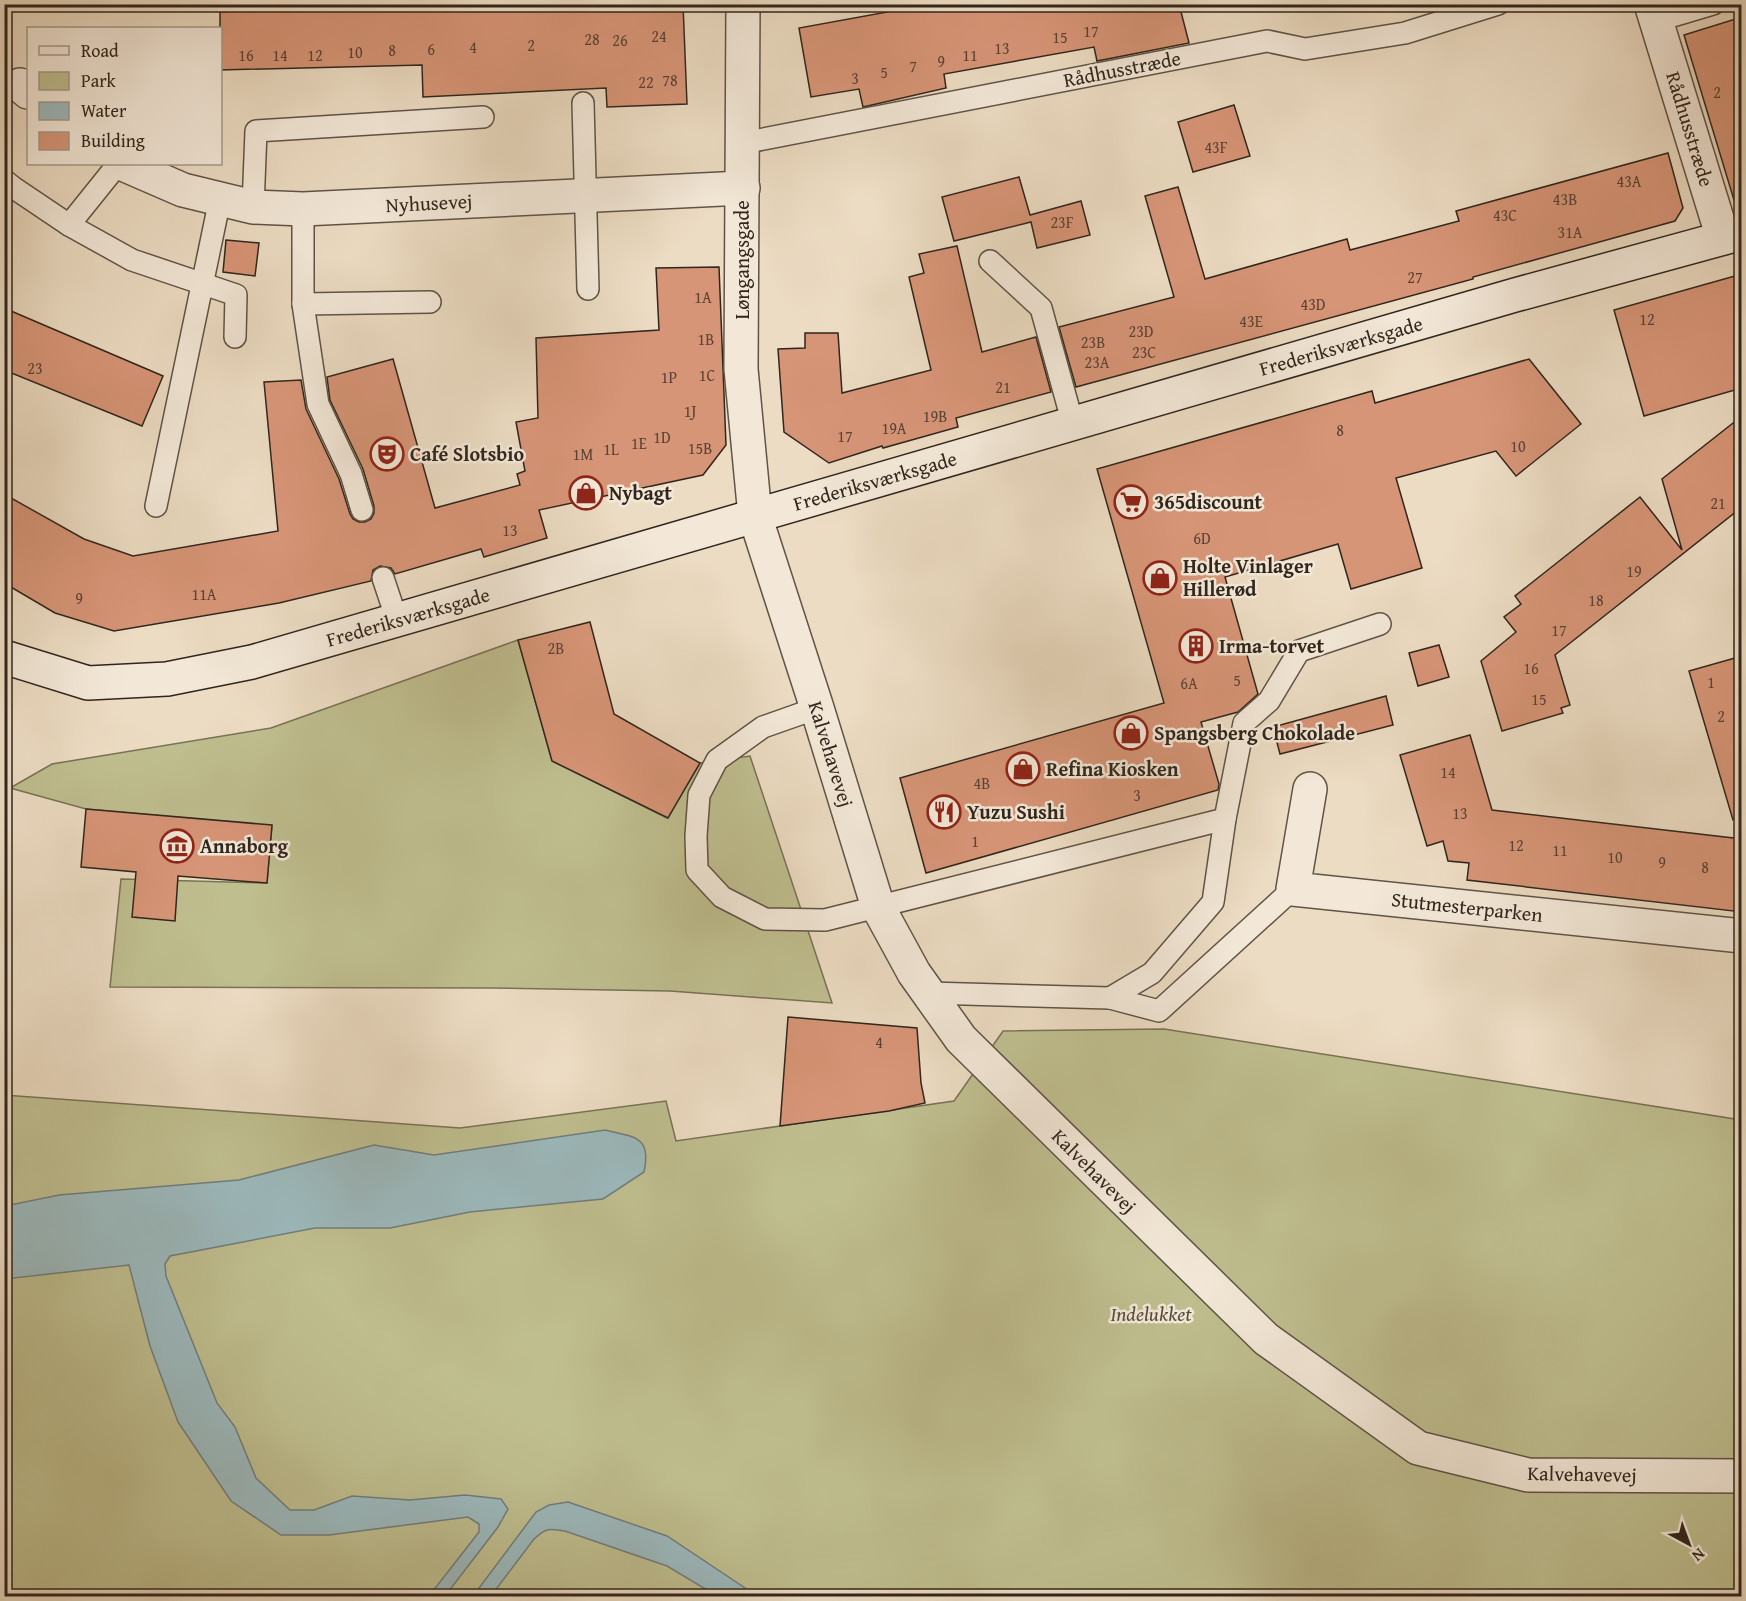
<svg xmlns="http://www.w3.org/2000/svg" width="1746" height="1601" font-family="'Gentium Book Plus',serif">
	<rect width="100%" height="100%" fill="#ecdcc3"/>
	<filter id="stains"><feTurbulence type="fractalNoise" baseFrequency=".00333" numOctaves="4"/><feColorMatrix values="0 0 0 0 .2 0 0 0 0 .09 0 0 0 0 .02 0 0 0 .5 -.17"/></filter>
	<radialGradient id="worn" r=".72"><stop offset=".6" stop-color="#630" stop-opacity="0"/><stop offset="1" stop-color="#630" stop-opacity=".3"/></radialGradient>
	<g fill="#bfbe8f" stroke="#787256" stroke-width="1.5">
		<polygon points="518,640 552,761 667,818 700,763 750,756 832,1003 670,991 493,988 110,987 121,879 267,883 272,826 86,809 10,788 52,764 271,728"/>
		<polygon points="1164,1029 1741,1120 1741,1596 5,1596 4,1095 460,1128 666,1101 676,1141 954,1101 1003,1031"/>
	</g>
	<g fill="#9cb9bd" stroke="#717e7d" stroke-width="1.5">
		<path d="M605 1130C634 1137 652 1136 644 1172L603 1199 470 1212 390 1228H315L170 1256 165 1264 166 1276 217 1403 235 1427 256 1478 290 1510H314L352 1496 410 1500 465 1495 501 1499 508 1509 498 1527 445 1596H429L479 1532V1524L468 1517 329 1535H281L231 1501 178 1422 150 1346 129 1265 5 1279V1206L59 1195 239 1180 374 1145 434 1155Z"/>
		<path d="M568 1502 667 1536 757 1596H717L667 1566 565 1531C549 1528 546 1528 534 1539L491 1596H473L536 1512 549 1505Z"/>
	</g>
	<g fill="#d79577" stroke="#30261d" stroke-width="1.5">
		<polygon points="373,4 683,4 687,104 607,107 606,88 423,97 422,65 220,70 220,12"/>
		<polygon points="931,4 1179,4 1189,43 1097,61 1094,47 944,74 946,88 863,107 859,89 811,97 799,28"/>
		<polygon points="1742,17 1742,199 1734,200 1684,35"/>
		<polygon points="1234,105 1250,156 1193,172 1178,122"/>
		<polygon points="1668,153 1683,208 1675,221 1473,277 1473,279 1076,387 1059,327 1174,297 1145,196 1178,187 1205,279 1347,239 1350,250 1459,221 1456,211"/>
		<polygon points="1019,177 1030,215 1081,201 1090,235 1037,248 1031,222 954,241 942,197"/>
		<polygon points="226,240 259,243 255,276 223,272"/>
		<polygon points="957,246 982,352 1036,337 1051,392 956,418 958,427 883,448 882,446 829,463 784,432 778,349 805,348 805,333 838,333 842,393 931,370 909,277 924,273 919,254"/>
		<polygon points="719,267 726,445 703,475 539,510 547,538 484,557 481,549 395,574 391,568 380,566 373,570 371,581 279,603 114,631 55,613 4,583 4,494 84,539 133,556 278,531 264,382 301,380 306,409 339,479 350,514 353,519 359,522 365,522 371,519 374,513 374,506 363,469 330,400 327,377 393,359 435,508 520,485 517,474 525,471 516,422 538,418 536,338 659,330 656,268"/>
		<polygon points="1742,274 1742,388 1644,416 1614,310"/>
		<polygon points="4,308 163,376 142,426 4,370"/>
		<polygon points="1529,359 1581,424 1516,476 1496,451 1396,478 1422,568 1351,589 1338,544 1225,577 1258,694 1238,712 1201,722 1219,784 1218,790 926,873 900,778 1164,703 1097,469 1372,391 1375,403"/>
		<polygon points="1742,416 1742,507 1555,655 1570,705 1561,708 1563,713 1502,731 1481,661 1516,632 1504,617 1521,604 1515,596 1640,497 1682,550 1662,479"/>
		<polygon points="590,622 614,714 700,763 668,818 552,761 518,640"/>
		<polygon points="1439,645 1449,677 1418,686 1409,653"/>
		<polygon points="1742,656 1742,819 1733,820 1689,671"/>
		<polygon points="1386,696 1393,725 1280,754 1273,727"/>
		<polygon points="1470,735 1492,810 1742,839 1742,912 1467,880 1469,863 1448,861 1443,841 1427,846 1400,755"/>
		<polygon points="86,809 272,825 267,883 178,876 175,921 132,917 136,872 81,867"/>
		<polygon points="788,1017 917,1028 921,1083 925,1103 889,1111 780,1126"/>
	</g>
	<g fill="none" stroke-linecap="round" stroke-linejoin="round">
		<g stroke="#5f5446" stroke-width="24">
			<g id="lane">
				<polyline points="1656,21 1713,4"/>
				<polyline points="583,103 588,289"/>
				<polyline points="743,143 1267,41 1305,49 1405,33 1498,4"/>
				<polyline points="4,180 14,188 69,225 132,260 236,295 235,337"/>
				<polyline points="253,207 256,131 483,117"/>
				<polyline points="303,209 303,304 430,302"/>
				<polyline points="69,225 118,164"/>
				<polyline points="990,261 1041,308 1073,424"/>
				<polyline points="303,304 318,404 351,474 362,510"/>
				<polyline points="156,506 220,199"/>
				<polyline points="383,578 397,620"/>
				<polyline points="817,708 763,727 717,760 699,795 696,836 697,870 722,897 765,919 825,920 1225,819"/>
				<polyline points="929,993 1110,998 1159,1011 1293,889"/>
				<polyline points="1110,998 1152,973 1213,902 1225,819 1244,723 1269,701 1299,651 1380,624"/>
			</g>
		</g>
		<g stroke="#5f5446" stroke-width="36">
			<g id="street">
				<polyline points="743,4 741,369 755,516 817,708 878,907 914,973 961,1039 1266,1339 1418,1448 1528,1475 1742,1476"/>
				<polyline points="1651,4 1723,238"/>
				<polyline points="20,85 28,92"/>
				<polyline points="123,164 183,190 253,207 303,209 743,188"/>
				<polyline points="1310,789 1293,889 1742,936"/>
			</g>
		</g>
		<g stroke="#30261d" stroke-width="36">
			<polyline id="secondary" points="4,657 88,683 167,679 252,662 1515,295 1742,233"/>
		</g>
		<use href="#lane" stroke="#f3e8d8" stroke-width="21"/>
		<use href="#street" stroke="#f3e8d8" stroke-width="33"/>
		<use href="#secondary" stroke="#f3e8d8" stroke-width="33"/>
	</g>
	<defs>
		<g id="theatre-ring" transform="scale(1.725)"><circle r="9.5" fill="#f3e8d8" stroke="#8f2418" stroke-width="1.5"/><path d="M-5-5.5Q0-4 5-5.5V0Q5 5 0 6Q-5 5-5 0ZM-3.3-2.5H-1v1.5H-3.3ZM1-2.5H3.3v1.5H1ZM-2.8 1Q0 5.5 2.8 1Z" fill="#8f2418"/></g>
		<g id="shop-ring" transform="scale(1.725)"><circle r="9.5" fill="#f3e8d8" stroke="#8f2418" stroke-width="1.5"/><path d="M-5-2.5h2.3a2.7 3.5 0 0 1 5.4 0H5L5.5 6h-11ZM-1.5-2.5h3a1.5 2.3 0 0 0-3 0Z" fill="#8f2418"/></g>
		<g id="supermarket-ring" transform="scale(1.725)"><circle r="9.5" fill="#f3e8d8" stroke="#8f2418" stroke-width="1.5"/><path d="M-6-5.5h2.5l.6 2H6L4.5 2H-2.5L-4.4-4H-6ZM-1.5 3.2a1.3 1.3 0 1 0 .1 0ZM3 3.2a1.3 1.3 0 1 0 .1 0Z" fill="#8f2418"/></g>
		<g id="building-ring" transform="scale(1.725)"><circle r="9.5" fill="#f3e8d8" stroke="#8f2418" stroke-width="1.5"/><path d="M-4-6H4V6H1V3H-1V6H-4ZM-2.5-4.3h1.7v1.8h-1.7ZM.8-4.3h1.7v1.8H.8ZM-2.5-1h1.7V.8h-1.7ZM.8-1h1.7V.8H.8Z" fill="#8f2418"/></g>
		<g id="restaurant-ring" transform="scale(1.725)"><circle r="9.5" fill="#f3e8d8" stroke="#8f2418" stroke-width="1.5"/><path d="M-5-6h1v4h1v-4h1v4h1v-4h1v5L-1.5 .5V6h-2V.5L-5-1ZM5-6V6H3V1.5H1.5Q1.5-4 5-6Z" fill="#8f2418"/></g>
		<g id="museum-ring" transform="scale(1.725)"><circle r="9.5" fill="#f3e8d8" stroke="#8f2418" stroke-width="1.5"/><path d="M0-6L6-3V-2H-6V-3ZM-5-1h2V3h-2ZM-1-1h2V3h-2ZM3-1h2V3H3ZM-6 4H6V6H-6Z" fill="#8f2418"/></g>
	</defs>
	<g fill-rule="evenodd">
		<use href="#theatre-ring" x="387" y="454"/>
		<use href="#shop-ring" x="586" y="493"/>
		<use href="#supermarket-ring" x="1131" y="502"/>
		<use href="#shop-ring" x="1160" y="578"/>
		<use href="#building-ring" x="1196" y="646"/>
		<use href="#shop-ring" x="1131" y="733"/>
		<use href="#shop-ring" x="1023" y="769"/>
		<use href="#restaurant-ring" x="944" y="812"/>
		<use href="#museum-ring" x="177" y="846"/>
	</g>
	<g text-anchor="middle" stroke-width="5" stroke-linejoin="round" paint-order="stroke">
		<g font-size="16" fill="#5a4234">
			<text x="1091" y="37">17</text>
			<text x="659" y="42">24</text>
			<text x="1060" y="43">15</text>
			<text x="592" y="45">28</text>
			<text x="620" y="46">26</text>
			<text x="531" y="51">2</text>
			<text x="473" y="53">4</text>
			<text x="1002" y="54">13</text>
			<text x="431" y="55">6</text>
			<text x="392" y="56">8</text>
			<text x="355" y="58">10</text>
			<text x="246" y="61">16</text>
			<text x="280" y="61">14</text>
			<text x="315" y="61">12</text>
			<text x="970" y="61">11</text>
			<text x="941" y="67">9</text>
			<text x="913" y="72">7</text>
			<text x="884" y="78">5</text>
			<text x="855" y="84">3</text>
			<text x="670" y="86">78</text>
			<text x="646" y="88">22</text>
			<text x="1717" y="98">2</text>
			<text x="1216" y="153">43F</text>
			<text x="1629" y="187">43A</text>
			<text x="1565" y="205">43B</text>
			<text x="1505" y="221">43C</text>
			<text x="1062" y="228">23F</text>
			<text x="1570" y="238">31A</text>
			<text x="1415" y="283">27</text>
			<text x="703" y="303">1A</text>
			<text x="1313" y="310">43D</text>
			<text x="1647" y="325">12</text>
			<text x="1251" y="327">43E</text>
			<text x="1141" y="337">23D</text>
			<text x="706" y="345">1B</text>
			<text x="1093" y="348">23B</text>
			<text x="1144" y="358">23C</text>
			<text x="1097" y="368">23A</text>
			<text x="35" y="374">23</text>
			<text x="707" y="381">1C</text>
			<text x="669" y="383">1P</text>
			<text x="1003" y="393">21</text>
			<text x="690" y="417">1J</text>
			<text x="935" y="422">19B</text>
			<text x="894" y="434">19A</text>
			<text x="1340" y="436">8</text>
			<text x="845" y="442">17</text>
			<text x="662" y="443">1D</text>
			<text x="639" y="449">1E</text>
			<text x="1518" y="452">10</text>
			<text x="700" y="454">15B</text>
			<text x="611" y="455">1L</text>
			<text x="583" y="460">1M</text>
			<text x="1718" y="509">21</text>
			<text x="510" y="536">13</text>
			<text x="1202" y="544">6D</text>
			<text x="1634" y="577">19</text>
			<text x="204" y="600">11A</text>
			<text x="79" y="604">9</text>
			<text x="1596" y="606">18</text>
			<text x="1559" y="636">17</text>
			<text x="556" y="654">2B</text>
			<text x="1531" y="674">16</text>
			<text x="1237" y="686">5</text>
			<text x="1711" y="688">1</text>
			<text x="1189" y="689">6A</text>
			<text x="1539" y="705">15</text>
			<text x="1721" y="722">2</text>
			<text x="1448" y="778">14</text>
			<text x="982" y="789">4B</text>
			<text x="1137" y="801">3</text>
			<text x="1460" y="819">13</text>
			<text x="975" y="847">1</text>
			<text x="1516" y="851">12</text>
			<text x="1560" y="856">11</text>
			<text x="1615" y="863">10</text>
			<text x="1662" y="868">9</text>
			<text x="1705" y="873">8</text>
			<text x="879" y="1048">4</text>
		</g>
		<g font-size="20" fill="#30261d" stroke="#f3e8d8">
			<text transform="translate(1122 69) rotate(-11)" y="7">Rådhusstræde</text>
			<text transform="translate(1690 129) rotate(73)" y="7">Rådhusstræde</text>
			<text transform="translate(429 203) rotate(-3)" y="7">Nyhusevej</text>
			<text transform="translate(742 260) rotate(-90)" y="7">Løngangsgade</text>
			<text transform="translate(1341 346) rotate(-16)" y="7">Frederiksværksgade</text>
			<text transform="translate(875 481) rotate(-16)" y="7">Frederiksværksgade</text>
			<text transform="translate(408 617) rotate(-16)" y="7">Frederiksværksgade</text>
			<text transform="translate(831 754) rotate(73)" y="7">Kalvehavevej</text>
			<text transform="translate(1467 907) rotate(6)" y="7">Stutmesterparken</text>
			<text transform="translate(1094 1171) rotate(45)" y="7">Kalvehavevej</text>
			<text transform="translate(1582 1474) rotate(1)" y="7">Kalvehavevej</text>
		</g>
		<g font-size="20" font-weight="bold" fill="#30261d" stroke="#f3e8d8" text-anchor="start">
			<text x="410" y="461">Café Slotsbio</text>
			<text x="609" y="500">Nybagt</text>
			<text x="1154" y="509">365discount</text>
			<text x="1183" y="573">Holte Vinlager<tspan x="1183" dy="23">Hillerød</tspan></text>
			<text x="1219" y="653">Irma-torvet</text>
			<text x="1154" y="740">Spangsberg Chokolade</text>
			<text x="1046" y="776">Refina Kiosken</text>
			<text x="967" y="819">Yuzu Sushi</text>
			<text x="200" y="853">Annaborg</text>
		</g>
		<g font-size="20" font-style="italic" fill="#544c3a" stroke="#f3e8d8">
			<text x="1151" y="1321">Indelukket</text>
		</g>
	</g>
	<rect width="1746" height="1601" fill="none" stroke="#ecdcc3" stroke-width="24"/>
	<rect x="6" y="6" width="1734" height="1589" fill="none" stroke="#30261d" stroke-width="3"/>
	<rect x="12" y="12" width="1722" height="1577" fill="none" stroke="#30261d" stroke-width="1.5"/>
	<rect x="27" y="27" width="195" height="138" fill="#f3e8d8" stroke="#a59a8d" stroke-width="1.5"/>
	<rect x="39" y="46" width="30" height="9" fill="#f3e8d8" stroke="#a59a8d" stroke-width="1.5"/>
	<text x="81" y="57" font-size="18" fill="#30261d">Road</text>
	<rect x="39" y="72" width="30" height="18" fill="#bfbe8f" stroke="#a59a8d" stroke-width="1.5"/>
	<text x="81" y="87" font-size="18" fill="#30261d">Park</text>
	<rect x="39" y="102" width="30" height="18" fill="#9cb9bd" stroke="#a59a8d" stroke-width="1.5"/>
	<text x="81" y="117" font-size="18" fill="#30261d">Water</text>
	<rect x="39" y="132" width="30" height="18" fill="#d79577" stroke="#a59a8d" stroke-width="1.5"/>
	<text x="81" y="147" font-size="18" fill="#30261d">Building</text>
	<g transform="translate(1689 1544) rotate(139)" stroke="#f3e8d8" stroke-width="4.5" paint-order="stroke">
	<path d="M0-4.5L10 22L0 15L-10 22Z" fill="#30261d"/>
	<text y="-9" font-size="16" font-weight="bold" text-anchor="middle" fill="#30261d">N</text>
	</g>
	<rect width="100%" height="100%" filter="url(#stains)"/>
	<rect width="100%" height="100%" fill="url(#worn)"/>
</svg>
